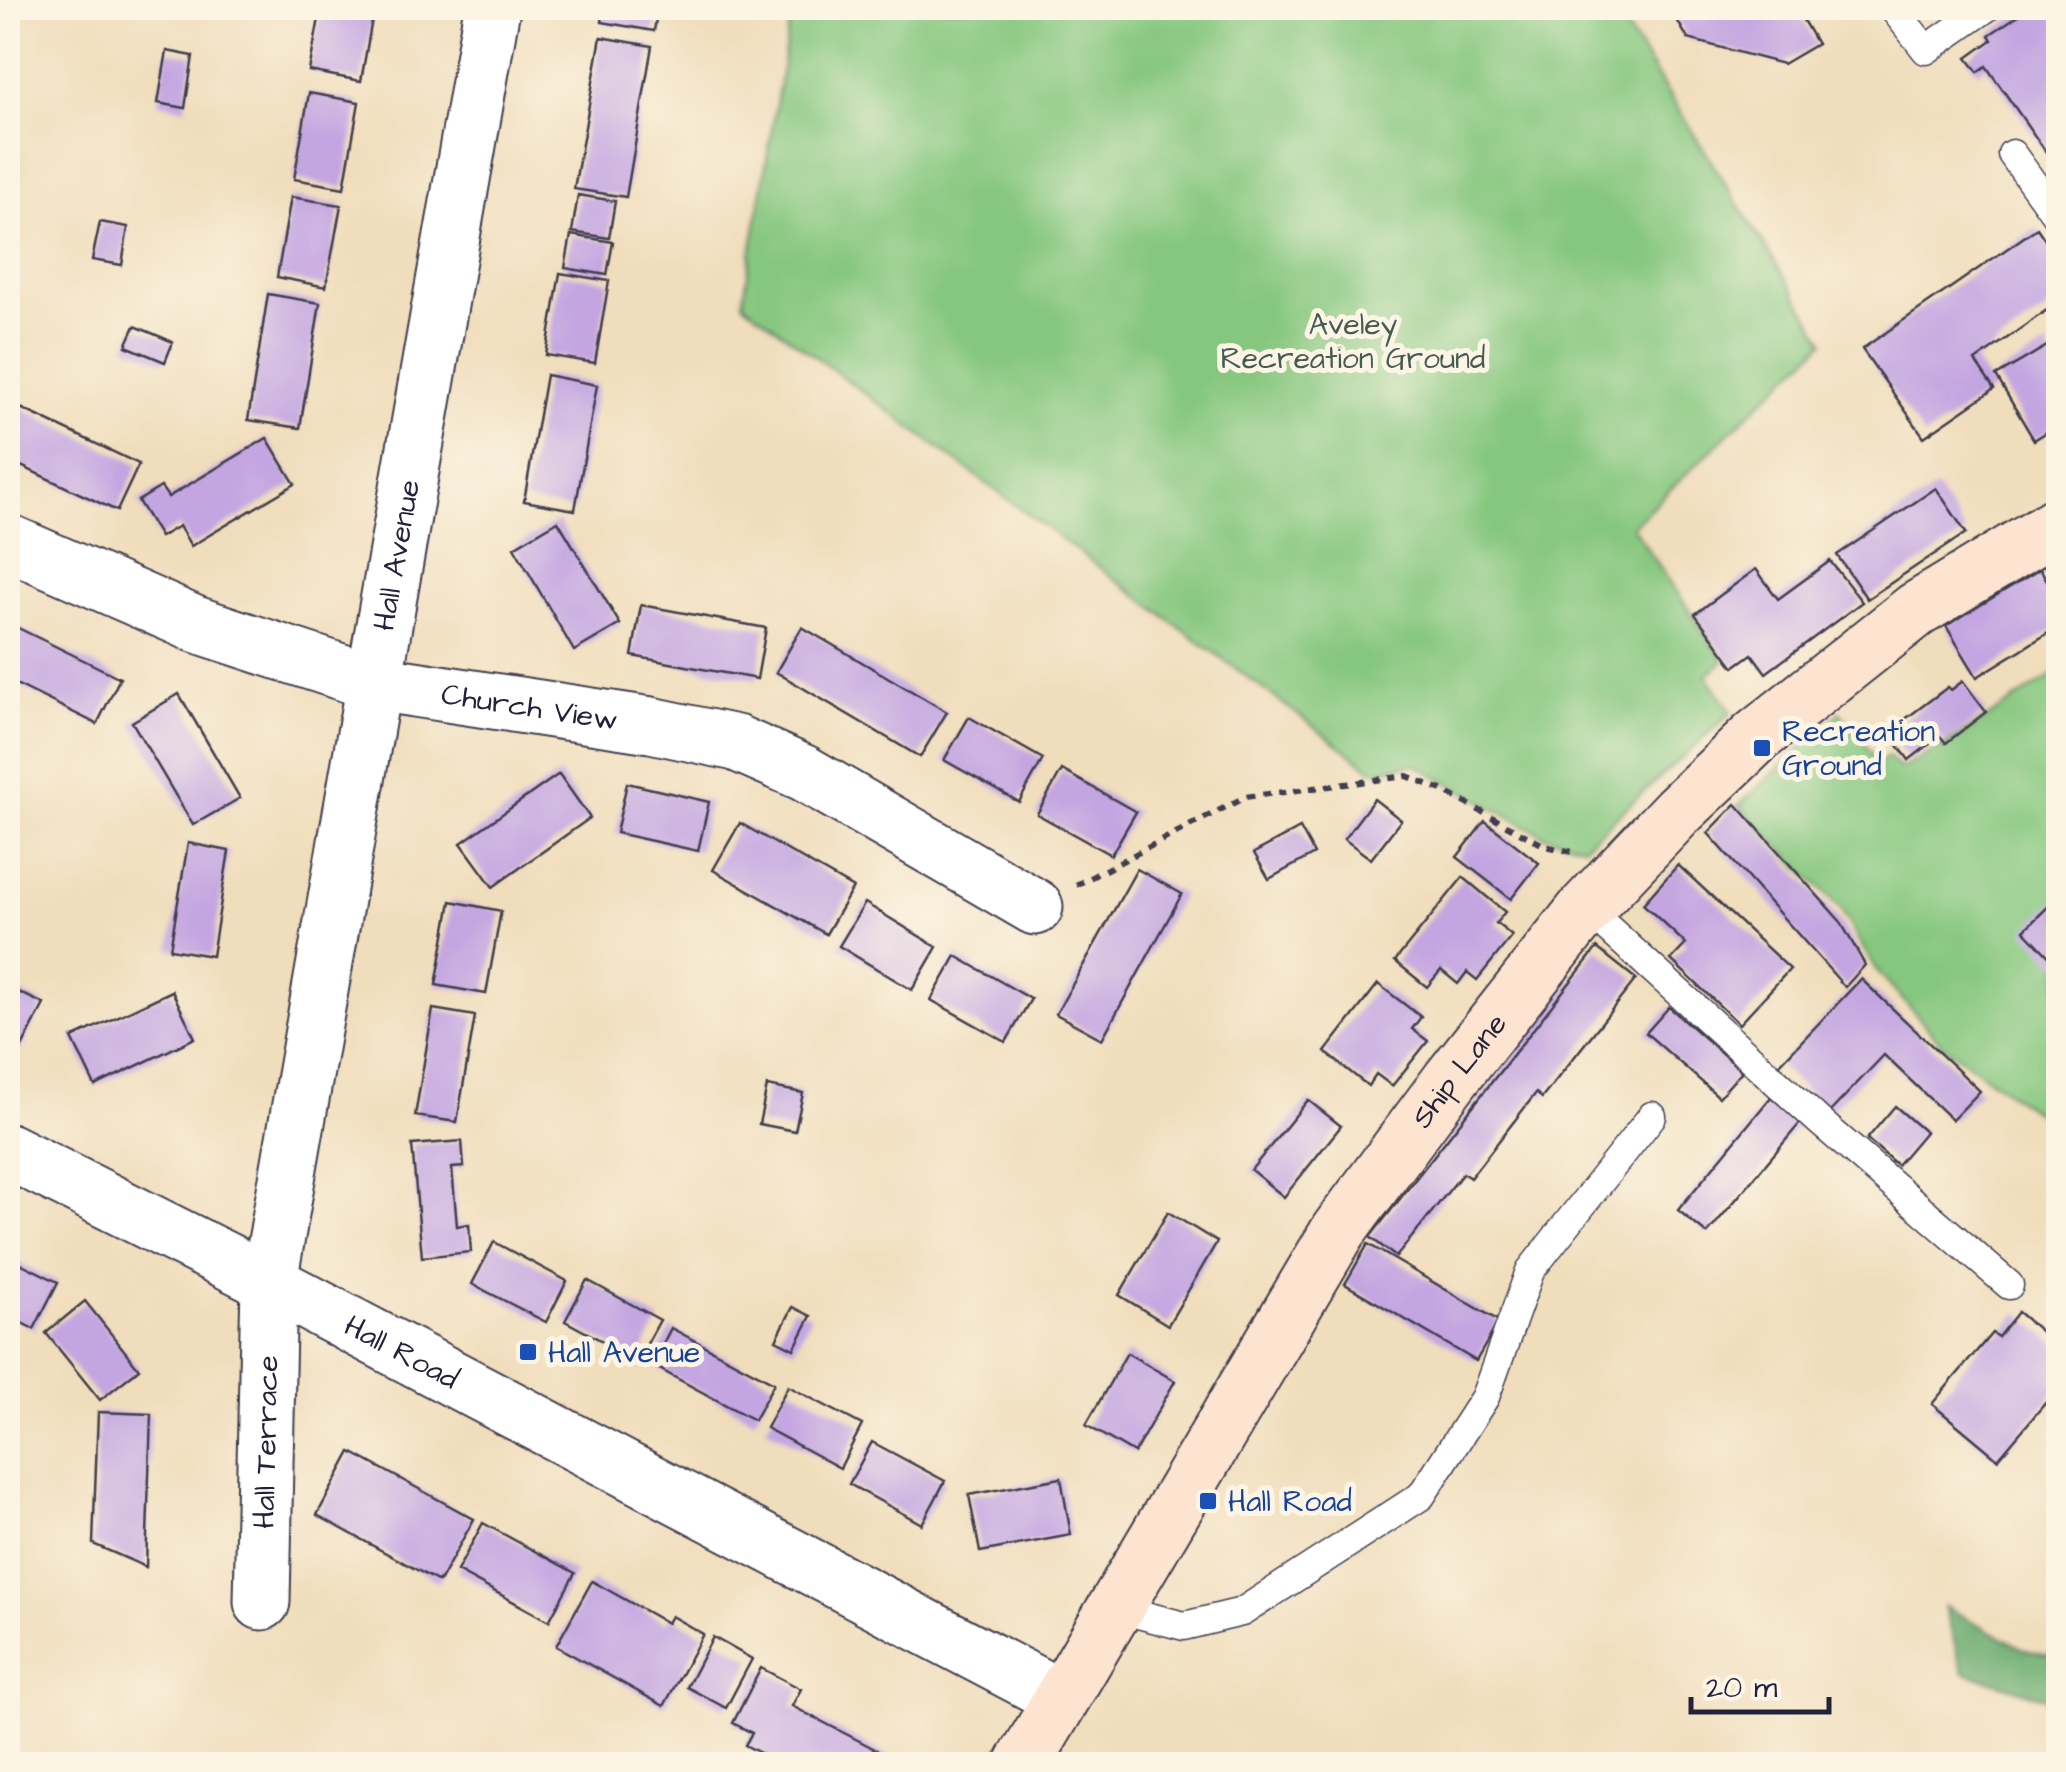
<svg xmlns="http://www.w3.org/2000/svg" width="2066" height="1772" font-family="'Architects Daughter',sans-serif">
	<rect width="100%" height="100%" fill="#fcf5e5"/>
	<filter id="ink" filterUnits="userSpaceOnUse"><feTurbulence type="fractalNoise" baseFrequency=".01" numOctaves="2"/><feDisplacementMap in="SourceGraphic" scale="20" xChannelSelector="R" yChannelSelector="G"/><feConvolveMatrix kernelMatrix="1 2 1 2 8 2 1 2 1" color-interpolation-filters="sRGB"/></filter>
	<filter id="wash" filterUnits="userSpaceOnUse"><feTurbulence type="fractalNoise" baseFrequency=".0048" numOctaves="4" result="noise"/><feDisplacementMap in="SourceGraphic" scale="40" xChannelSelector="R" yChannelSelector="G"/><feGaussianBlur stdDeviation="2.25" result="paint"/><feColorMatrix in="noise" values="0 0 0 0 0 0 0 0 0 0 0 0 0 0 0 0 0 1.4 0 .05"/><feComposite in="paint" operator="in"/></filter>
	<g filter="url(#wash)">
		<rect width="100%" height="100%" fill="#f0ddbb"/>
		<g fill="#86c77f" stroke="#54745d" stroke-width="2.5">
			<polygon points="792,8 1614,8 1825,341 1632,526 1724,661 1706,675 1732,712 1584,846 1545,836 1414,764 1374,771 743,303"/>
			<polygon points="2058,672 2058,1128 1943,1045 1875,968 1840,908 1739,805 1840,712 1879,763 1888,756 1900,769 1947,744"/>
		</g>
		<polygon fill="#6cac6e" stroke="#476754" stroke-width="2.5" points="1944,1606 2026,1650 2058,1657 2058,1702 1963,1672"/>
		<g id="blocks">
			<g fill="#c3a5e1">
				<polygon points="321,8 374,8 361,81 309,71"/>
				<polygon points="604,8 658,8 654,31 602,22"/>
				<polygon points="1670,8 1796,8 1817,44 1783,64 1688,39"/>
				<polygon points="2029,8 2047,8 2058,24 2058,169 1986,66 1978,72 1967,58 1992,40 1989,35"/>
				<polygon points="601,37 652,46 626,197 574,189"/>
				<polygon points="167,51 193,56 185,108 158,103"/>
				<polygon points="309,93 359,102 344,188 294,179"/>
				<polygon points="578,195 615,201 609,238 572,232"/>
				<polygon points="291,197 341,205 326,287 277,277"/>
				<polygon points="100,222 128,227 122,265 92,260"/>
				<polygon points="2037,228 2051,249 2058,244 2058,302 1975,361 1994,389 1924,437 1862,349"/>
				<polygon points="571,235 613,242 607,275 565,268"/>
				<polygon points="560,273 609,281 595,363 546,355"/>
				<polygon points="268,294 320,303 300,428 248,420"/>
				<polygon points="135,326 173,342 165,362 126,346"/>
				<polygon points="2047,346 2058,366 2058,425 2034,440 1996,376"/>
				<polygon points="546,375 597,385 575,510 524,501"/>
				<polygon points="8,402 139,464 117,511 8,460"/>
				<polygon points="267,438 295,484 191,546 179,526 160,537 138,501 161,487 168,497"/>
				<polygon points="1936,488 1966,533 1867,599 1837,555"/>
				<polygon points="558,521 620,624 574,651 514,547"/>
				<polygon points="1830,561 1862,602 1766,673 1752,654 1734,667 1695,614 1756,569 1778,599"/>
				<polygon points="2040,569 2058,598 2058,627 1977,677 1946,626"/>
				<polygon points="641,605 766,628 757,679 632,656"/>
				<polygon points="8,623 120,678 97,724 8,680"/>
				<polygon points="802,627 947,712 920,757 776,672"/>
				<polygon points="1963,681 1986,712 1946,743 1940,736 1909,760 1888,732 1948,687 1951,690"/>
				<polygon points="179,694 240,798 193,825 132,722"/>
				<polygon points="969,717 1043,759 1019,802 944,760"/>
				<polygon points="1062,770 1136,812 1111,855 1037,814"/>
				<polygon points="559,774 590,818 493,887 461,843"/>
				<polygon points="627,783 709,802 698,851 616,833"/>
				<polygon points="1374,799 1401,820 1371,859 1344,839"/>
				<polygon points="1736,804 1840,921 1865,965 1845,987 1708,833"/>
				<polygon points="1485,821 1539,863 1511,899 1457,857"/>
				<polygon points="740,823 853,888 826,934 713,870"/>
				<polygon points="1300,828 1314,854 1269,879 1254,853"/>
				<polygon points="188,843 229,851 212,956 170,949"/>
				<polygon points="1678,865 1790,969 1739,1024 1671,960 1686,944 1643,904"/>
				<polygon points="1137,869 1182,894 1102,1039 1056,1014"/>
				<polygon points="1463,877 1505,912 1496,923 1512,936 1477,980 1467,972 1458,984 1441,970 1427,987 1395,961"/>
				<polygon points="2058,897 2058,966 2024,930"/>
				<polygon points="451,901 501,911 486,994 436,985"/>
				<polygon points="865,903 937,947 912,990 839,946"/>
				<polygon points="1597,948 1636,979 1542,1098 1536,1093 1470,1178 1463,1173 1396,1257 1370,1237"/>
				<polygon points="956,956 1031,999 1006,1042 931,1000"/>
				<polygon points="1861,979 1980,1091 1952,1120 1884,1055 1829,1113 1779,1065"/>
				<polygon points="1378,984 1421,1017 1412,1029 1428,1041 1392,1086 1376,1074 1368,1086 1325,1052"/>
				<polygon points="8,987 44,1004 20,1051 8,1045"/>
				<polygon points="172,991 195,1038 95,1086 72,1038"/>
				<polygon points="1669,1007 1742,1071 1719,1097 1646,1033"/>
				<polygon points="433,1009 475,1016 457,1122 415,1116"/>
				<polygon points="767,1086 803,1093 795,1131 759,1124"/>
				<polygon points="1771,1097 1801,1122 1707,1234 1678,1210"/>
				<polygon points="1308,1100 1341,1126 1284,1197 1251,1170"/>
				<polygon points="1895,1106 1925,1132 1897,1165 1867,1139"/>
				<polygon points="462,1141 464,1167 452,1168 457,1226 469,1224 471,1252 422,1257 412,1145"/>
				<polygon points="1168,1212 1217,1242 1168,1325 1119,1295"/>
				<polygon points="494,1242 567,1281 546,1322 472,1284"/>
				<polygon points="1368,1244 1499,1321 1476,1361 1345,1284"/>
				<polygon points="8,1257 58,1282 34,1329 8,1316"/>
				<polygon points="587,1280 660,1320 638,1360 565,1321"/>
				<polygon points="85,1301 139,1369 100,1400 46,1333"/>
				<polygon points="793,1307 811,1316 794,1349 776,1340"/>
				<polygon points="2018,1312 2058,1346 2058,1375 2052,1383 2058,1388 1998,1459 1932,1404 1992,1333 1998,1337"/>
				<polygon points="671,1328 774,1383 754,1420 652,1365"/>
				<polygon points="1127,1353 1175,1381 1134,1453 1086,1425"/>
				<polygon points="788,1386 862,1425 840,1468 766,1428"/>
				<polygon points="98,1412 151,1414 146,1567 93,1544"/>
				<polygon points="872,1442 945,1481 922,1524 849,1484"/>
				<polygon points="351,1452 474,1519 439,1582 317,1515"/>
				<polygon points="1061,1478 1071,1535 980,1552 969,1495"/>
				<polygon points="483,1523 575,1573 549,1621 457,1571"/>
				<polygon points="592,1581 667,1623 671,1616 703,1634 664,1706 556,1646"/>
				<polygon points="713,1637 752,1659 726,1708 687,1687"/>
				<polygon points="761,1668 801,1689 792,1706 904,1764 781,1764 745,1745 752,1733 733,1723"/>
			</g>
		</g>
	</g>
	<g filter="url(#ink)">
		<use href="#blocks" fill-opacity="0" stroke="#413e4e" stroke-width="2.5"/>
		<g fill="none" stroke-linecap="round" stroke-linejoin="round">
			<g stroke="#413e4e" stroke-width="31">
				<g id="lane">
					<polyline points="1893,8 1926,50 1986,8"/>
					<polyline points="2012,154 2058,218"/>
					<polyline points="1586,908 1819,1121 2009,1285"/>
					<polyline points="1115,1608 1184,1626 1242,1612 1421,1496 1485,1397 1530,1271 1652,1116"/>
				</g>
			</g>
			<g stroke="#413e4e" stroke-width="59">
				<g id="street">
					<path id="s1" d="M8 542 195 624 375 683 651 725 736 743 804 773 1035 907"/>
					<path id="s2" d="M8 1151 269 1282 1061 1698"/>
					<path id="s3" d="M262 1602 269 1282 492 8"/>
				</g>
			</g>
			<g stroke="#413e4e" stroke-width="59">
				<g id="secondary">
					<path id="s4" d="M1023 1764 1339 1230 1451 1079 1586 908 1678 811 1757 736 1916 610 2058 524"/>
				</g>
			</g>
			<polyline stroke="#413e4e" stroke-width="6" stroke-dasharray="8 8" stroke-linecap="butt" points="1076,885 1245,797 1407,776 1442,790 1545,846 1573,852"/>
			<use href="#lane" stroke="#fff" stroke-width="28"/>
			<use href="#street" stroke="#fff" stroke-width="55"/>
			<use href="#secondary" stroke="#fde4d0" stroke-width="55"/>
		</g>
	</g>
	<g fill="#1a4fb4" stroke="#fcf5e5" stroke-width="4">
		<rect x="1752" y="738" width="20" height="20" rx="5"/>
		<rect x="518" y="1342" width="20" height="20" rx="5"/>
		<rect x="1198" y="1491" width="20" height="20" rx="5"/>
	</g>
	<g text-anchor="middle" stroke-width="10" stroke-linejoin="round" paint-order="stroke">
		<g font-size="30" fill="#455c53" stroke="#fcf5e5">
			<text x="1353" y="334">Aveley<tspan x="1353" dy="34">Recreation Ground</tspan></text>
		</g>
		<g font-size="30" fill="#22223b" stroke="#fcf5e5">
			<text dy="10" stroke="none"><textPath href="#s3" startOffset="1058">Hall Avenue</textPath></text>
			<text dy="10" stroke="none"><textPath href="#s1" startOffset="550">Church View</textPath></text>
			<text dy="10" stroke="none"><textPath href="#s4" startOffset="820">Ship Lane</textPath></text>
			<text dy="10" stroke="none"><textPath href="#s2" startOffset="442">Hall Road</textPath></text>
			<text dy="10" stroke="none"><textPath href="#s3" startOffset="160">Hall Terrace</textPath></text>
		</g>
		<g font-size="30" fill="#164399" stroke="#fcf5e5" text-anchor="start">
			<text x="1782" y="741">Recreation<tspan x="1782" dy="34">Ground</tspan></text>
			<text x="548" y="1362">Hall Avenue</text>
			<text x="1228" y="1511">Hall Road</text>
		</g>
	</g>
	<rect width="2066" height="1772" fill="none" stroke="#fcf5e5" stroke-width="40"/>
	<path d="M1691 1697v15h138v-15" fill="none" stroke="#22223b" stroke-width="5"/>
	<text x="1706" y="1697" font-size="30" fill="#22223b" stroke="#fcf5e5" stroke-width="8" paint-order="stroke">20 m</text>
</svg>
